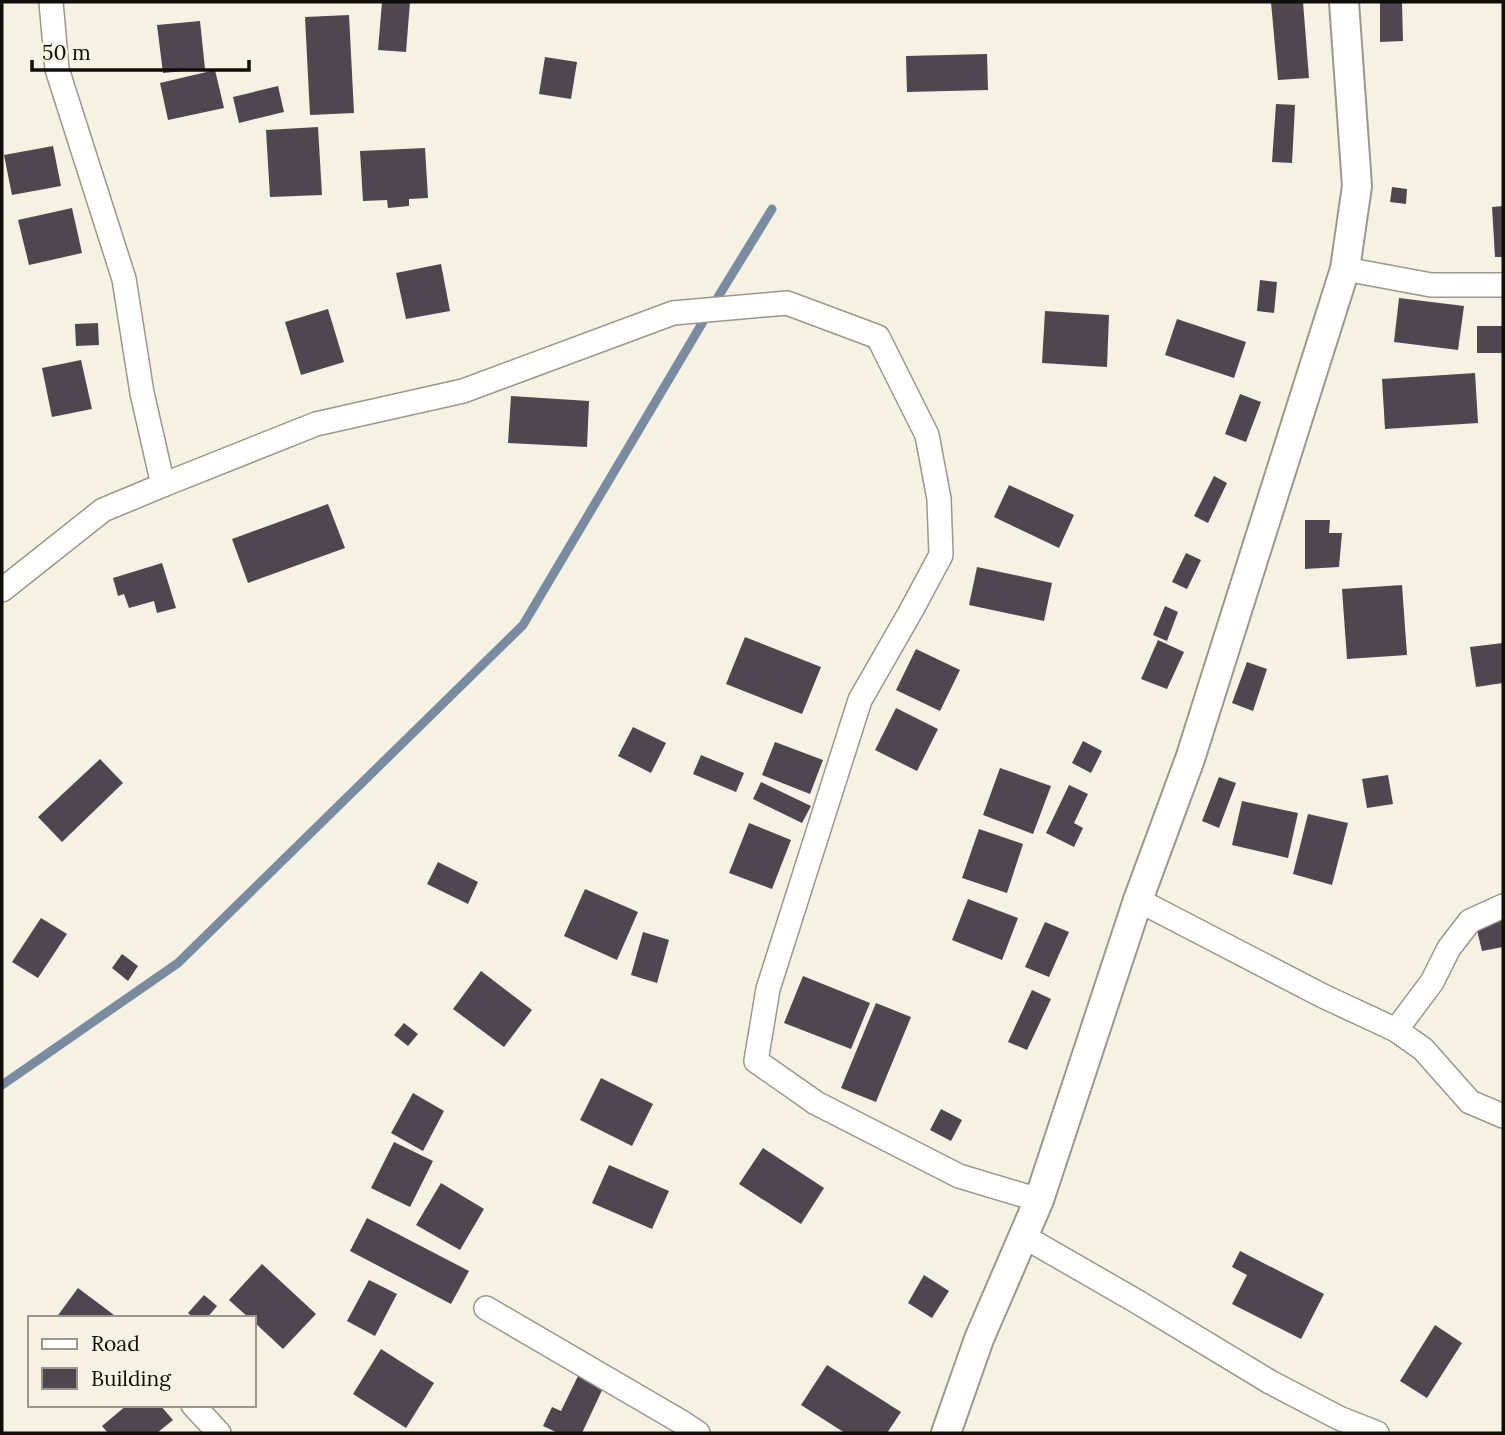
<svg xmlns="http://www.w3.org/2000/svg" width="1505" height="1435" font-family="Lora,serif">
	<rect width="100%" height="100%" fill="#f5f2e3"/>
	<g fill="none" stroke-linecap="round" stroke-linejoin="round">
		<polyline stroke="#788ba0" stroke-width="9" points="2,1085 178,963 523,625 710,310 772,209"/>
	</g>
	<g fill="#4f4650">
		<polygon points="382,2 410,2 406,52 378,50"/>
		<polygon points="1271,2 1303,2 1309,78 1278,80"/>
		<polygon points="1380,2 1402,2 1403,41 1380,42"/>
		<polygon points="349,15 354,113 310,115 305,17"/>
		<polygon points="200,21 205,69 163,73 157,25"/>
		<polygon points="987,54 988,90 907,92 906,56"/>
		<polygon points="545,57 577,62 571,99 539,94"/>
		<polygon points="215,70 224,108 168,120 160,83"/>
		<polygon points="278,86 284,112 239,123 233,97"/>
		<polygon points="1276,104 1295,105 1292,163 1272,162"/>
		<polygon points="318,127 322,195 270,197 266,130"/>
		<polygon points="53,146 61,186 12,195 4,155"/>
		<polygon points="425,148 428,198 409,199 409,206 388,208 387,200 363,201 360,151"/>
		<polygon points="1392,187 1407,189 1406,204 1390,202"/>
		<polygon points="1503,206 1503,257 1495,257 1492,207"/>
		<polygon points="72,208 82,253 29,265 18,220"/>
		<polygon points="441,264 450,311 406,319 396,273"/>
		<polygon points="1260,280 1277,282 1274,313 1257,311"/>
		<polygon points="1399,298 1464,306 1458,350 1394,342"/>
		<polygon points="328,309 344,362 301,375 285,322"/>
		<polygon points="1045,311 1109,315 1107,367 1042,363"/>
		<polygon points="1177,319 1246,342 1234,378 1165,355"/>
		<polygon points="98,323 99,345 76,346 75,324"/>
		<rect x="1477" y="326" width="26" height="27"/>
		<polygon points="81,360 92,409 52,417 42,368"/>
		<polygon points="1475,373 1478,423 1385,429 1382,379"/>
		<polygon points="1240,394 1261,402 1246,442 1225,434"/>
		<polygon points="511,396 589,401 587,447 508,443"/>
		<polygon points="1214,476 1227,483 1208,523 1194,516"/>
		<polygon points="1009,485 1074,515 1059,548 994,517"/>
		<polygon points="328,504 345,548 248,583 232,539"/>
		<polygon points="1305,520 1330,520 1329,533 1342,533 1339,567 1305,569"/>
		<polygon points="1186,553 1201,560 1187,589 1172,582"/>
		<polygon points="162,563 176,608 157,613 154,601 129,608 124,594 118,596 113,578"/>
		<polygon points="977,567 1052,583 1044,621 969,605"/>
		<polygon points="1402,585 1407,655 1347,659 1342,589"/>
		<polygon points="1165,606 1178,612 1167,641 1153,635"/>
		<polygon points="745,637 821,667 802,714 726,684"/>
		<polygon points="1158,640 1184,652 1167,689 1141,679"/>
		<polygon points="1503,643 1503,683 1476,687 1470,647"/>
		<polygon points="916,649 960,670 940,711 896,690"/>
		<polygon points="1247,662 1267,669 1253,711 1232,703"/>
		<polygon points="896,708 938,729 917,771 875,750"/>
		<polygon points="633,727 666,743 651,773 618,756"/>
		<polygon points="1083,741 1102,751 1091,773 1072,763"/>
		<polygon points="775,742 823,760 810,794 762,775"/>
		<polygon points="701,755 744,773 736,792 693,774"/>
		<polygon points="100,759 123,783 62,842 38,817"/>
		<polygon points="1000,768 1051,786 1033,834 983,815"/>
		<polygon points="1388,775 1393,804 1367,808 1362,779"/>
		<polygon points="1219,777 1236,783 1219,828 1202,821"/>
		<polygon points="761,782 811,806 802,823 753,799"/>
		<polygon points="1069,785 1088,794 1074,823 1083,828 1074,847 1046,833"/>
		<polygon points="1242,801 1298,813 1288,858 1232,845"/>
		<polygon points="1308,814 1348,823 1332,885 1293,874"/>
		<polygon points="749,823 791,840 772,889 729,873"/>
		<polygon points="979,829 1023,844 1007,893 962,878"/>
		<polygon points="438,862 478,882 468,904 427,884"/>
		<polygon points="585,889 638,912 617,960 564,936"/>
		<polygon points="968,899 1018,918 1002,960 952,940"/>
		<polygon points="41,918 67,934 38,978 12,962"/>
		<polygon points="1503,920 1503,947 1482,951 1476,926"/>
		<polygon points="1045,922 1069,932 1049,977 1025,967"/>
		<polygon points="643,932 669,940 657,983 631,975"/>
		<polygon points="122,954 138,966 128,981 112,968"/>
		<polygon points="481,971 532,1010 504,1047 453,1009"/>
		<polygon points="803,976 870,1003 851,1049 784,1023"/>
		<polygon points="1032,990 1051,999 1027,1050 1008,1042"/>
		<polygon points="876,1003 911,1017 876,1102 841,1088"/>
		<polygon points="404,1023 418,1034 408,1046 394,1035"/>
		<polygon points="601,1078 653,1104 632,1146 580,1120"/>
		<polygon points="413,1093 444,1111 423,1151 391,1133"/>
		<polygon points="941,1109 962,1120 951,1141 930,1130"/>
		<polygon points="394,1142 433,1161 410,1207 371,1188"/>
		<polygon points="763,1148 824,1188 801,1224 739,1184"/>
		<polygon points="609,1165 669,1191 652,1229 592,1203"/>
		<polygon points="441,1183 484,1209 460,1250 416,1225"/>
		<polygon points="367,1218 469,1271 451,1304 350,1251"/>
		<polygon points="1240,1251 1324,1294 1301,1339 1232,1304 1247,1275 1232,1267"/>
		<polygon points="262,1264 316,1314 283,1349 254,1322 254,1318 249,1318 229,1300"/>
		<polygon points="924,1275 949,1291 932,1318 908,1303"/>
		<polygon points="369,1280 397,1294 375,1336 347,1321"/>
		<polygon points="78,1288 118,1318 56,1318"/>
		<polygon points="204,1295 217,1306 207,1318 194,1318 188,1313"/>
		<polygon points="1435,1325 1462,1343 1427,1398 1400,1381"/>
		<polygon points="381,1349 434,1383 406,1428 353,1394"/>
		<polygon points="827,1365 901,1412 887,1433 845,1433 801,1405"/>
		<polygon points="579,1374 604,1386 582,1433 558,1433 543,1426 552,1407 561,1411"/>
		<polygon points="127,1405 160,1405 173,1420 157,1433 108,1433 102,1426"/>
	</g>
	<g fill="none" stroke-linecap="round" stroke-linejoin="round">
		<g stroke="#9b988a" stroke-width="26">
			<g id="minor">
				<polyline points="1345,269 1431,285 1503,285"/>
				<polyline points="163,485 316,424 463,391 673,313 787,303 878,337 927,435 939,499 941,555 911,611 860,700 768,989 756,1061 816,1103 959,1176 1039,1200"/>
				<polyline points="2,590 103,510 163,485 142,393 124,279 57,69 51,2"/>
				<polyline points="1138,900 1323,996 1396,1030 1423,1049 1470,1102 1503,1116"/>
				<polyline points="1396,1030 1432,982 1449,948 1470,921 1503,906"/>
				<polyline points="1023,1236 1136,1301 1270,1382 1339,1418 1377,1433"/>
				<polyline points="486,1308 683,1423 698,1433"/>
				<polyline points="193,1405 219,1433"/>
			</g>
		</g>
		<g stroke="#9b988a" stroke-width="32">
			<polyline id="tertiary" points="946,1433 979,1339 1039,1200 1138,900 1190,759 1345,269 1357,186 1344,2"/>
		</g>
		<use href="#minor" stroke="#fff" stroke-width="23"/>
		<use href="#tertiary" stroke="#fff" stroke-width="28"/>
	</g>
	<rect width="1505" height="1435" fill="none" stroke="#0f0e09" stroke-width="7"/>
	<rect x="28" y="1316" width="228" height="91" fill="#f5f2e3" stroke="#99978c" stroke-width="2"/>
	<rect x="42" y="1339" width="35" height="10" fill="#ffffff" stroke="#99978c" stroke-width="2"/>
	<text x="91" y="1351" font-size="21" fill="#0f0e09">Road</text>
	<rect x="42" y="1368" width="35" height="21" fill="#4f4650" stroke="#99978c" stroke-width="2"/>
	<text x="91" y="1386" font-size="21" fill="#0f0e09">Building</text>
	<path d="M32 60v10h217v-10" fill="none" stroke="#0f0e09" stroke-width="3.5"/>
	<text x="42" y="60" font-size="21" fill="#0f0e09" stroke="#f5f2e3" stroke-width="5" paint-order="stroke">50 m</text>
</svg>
